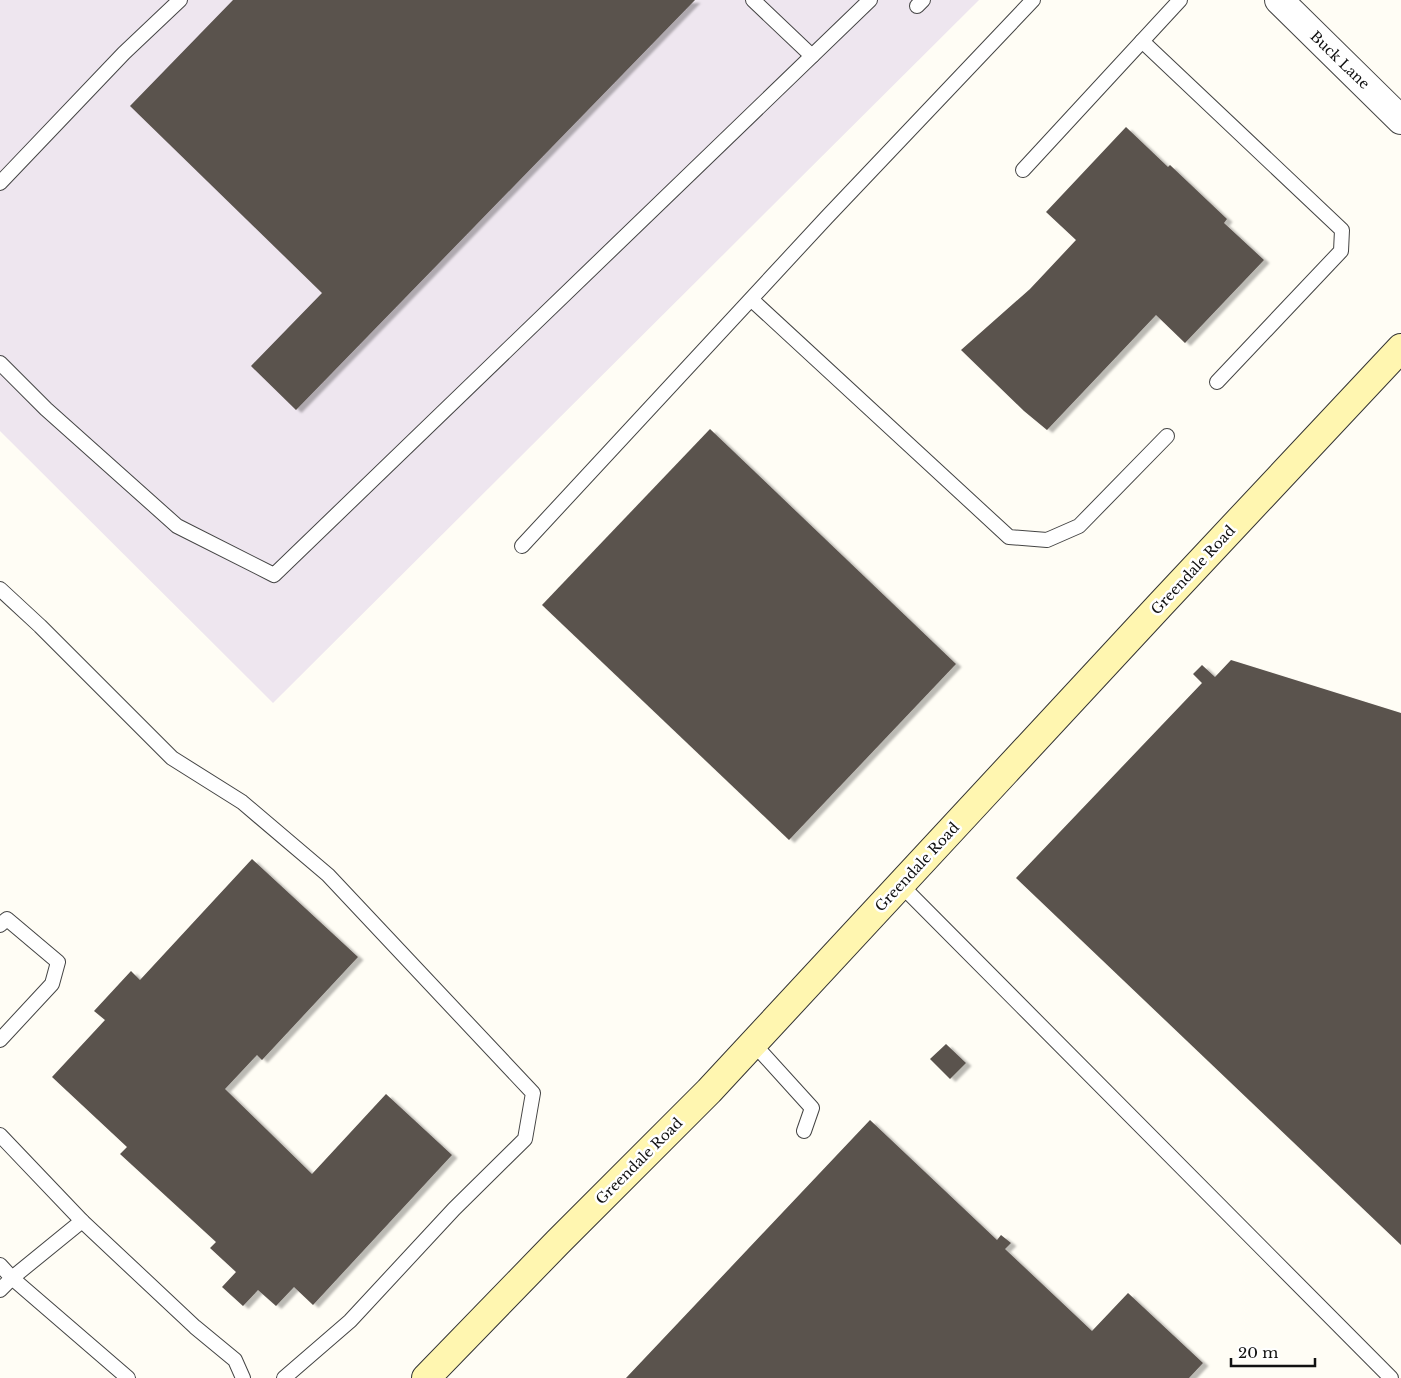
<svg xmlns="http://www.w3.org/2000/svg" width="1401" height="1378" font-family="'Libre Baskerville',serif">
	<defs>
		<filter id="shadow"><feDropShadow dx="5.5" dy="3" stdDeviation="1" flood-color="#0004"/></filter>
	</defs>
	<rect width="100%" height="100%" fill="#fffdf5"/>
	<polygon fill="#eee6ef" points="0,0 979,0 273,703 0,431"/>
	<g fill="#5a524d" filter="url(#shadow)">
		<polygon points="233,0 695,0 296,410 251,366 322,293 130,106"/>
		<polygon points="1126,127 1168,167 1170,165 1227,219 1224,223 1264,260 1185,343 1156,315 1047,430 1024,411 961,350 1030,289 1076,240 1046,212"/>
		<polygon points="710,429 956,664 789,840 542,605"/>
		<polygon points="1231,660 1401,713 1401,1245 1016,878 1202,683 1193,674 1202,665 1215,677"/>
		<polygon points="252,859 358,957 262,1060 257,1055 225,1089 312,1174 386,1094 452,1155 313,1305 294,1287 276,1306 258,1290 243,1306 222,1287 236,1272 210,1248 216,1242 120,1154 127,1147 52,1077 105,1020 94,1011 131,971 140,980"/>
		<polygon points="946,1044 966,1063 950,1079 930,1059"/>
		<polygon points="870,1120 997,1240 1001,1235 1011,1243 1005,1249 1092,1331 1128,1293 1203,1363 1189,1378 626,1378"/>
	</g>
	<g fill="none" stroke-linecap="round" stroke-linejoin="round">
		<g stroke="#444" stroke-width="16">
			<g id="lane">
				<polyline points="753,0 812,56"/>
				<polyline points="917,6 923,0"/>
				<polyline points="1142,41 1342,230 1341,251 1217,382"/>
				<polyline points="1023,170 1180,0"/>
				<polyline points="0,183 124,53 180,0"/>
				<polyline points="752,300 1009,537 1047,540 1079,526 1167,436"/>
				<polyline points="0,363 46,409 177,526 274,575 870,0"/>
				<polyline points="522,546 827,217 1033,0"/>
				<polyline points="0,589 40,626 172,758 242,802 328,875 533,1093 525,1139 454,1209 350,1321 284,1378"/>
				<polyline points="901,885 1391,1378"/>
				<polyline points="0,925 7,919 58,962 52,984 0,1040"/>
				<polyline points="753,1043 812,1108 804,1131"/>
				<polyline points="0,1135 82,1221 195,1327 235,1360 243,1378"/>
				<polyline points="0,1265 12,1278 82,1221"/>
				<polyline points="0,1290 12,1278 128,1378"/>
			</g>
		</g>
		<g stroke="#444" stroke-width="30">
			<polyline id="street" points="1279,0 1401,120"/>
		</g>
		<g stroke="#333" stroke-width="30">
			<polyline id="secondary" points="426,1378 558,1242 709,1091 1161,604 1401,348"/>
		</g>
		<use href="#lane" stroke="#fff" stroke-width="14"/>
		<use href="#street" stroke="#fff" stroke-width="28"/>
		<use href="#secondary" stroke="#fff6b0" stroke-width="28"/>
	</g>
	<g text-anchor="middle" stroke-width="5" stroke-linejoin="round" paint-order="stroke">
		<g font-size="14" fill="#111" stroke="#fff">
			<text transform="translate(1340 60) rotate(44)" y="5">Buck Lane</text>
			<text transform="translate(1193 570) rotate(-47)" y="5">Greendale Road</text>
			<text transform="translate(917 867) rotate(-47)" y="5">Greendale Road</text>
			<text transform="translate(639 1161) rotate(-45)" y="5">Greendale Road</text>
		</g>
	</g>
	<path d="M1231 1358v8h84v-8" fill="none" stroke="#111111" stroke-width="2.5"/>
	<text x="1238" y="1358" font-size="15" fill="#111111" stroke="#ffffff" stroke-width="4" paint-order="stroke">20 m</text>
</svg>
